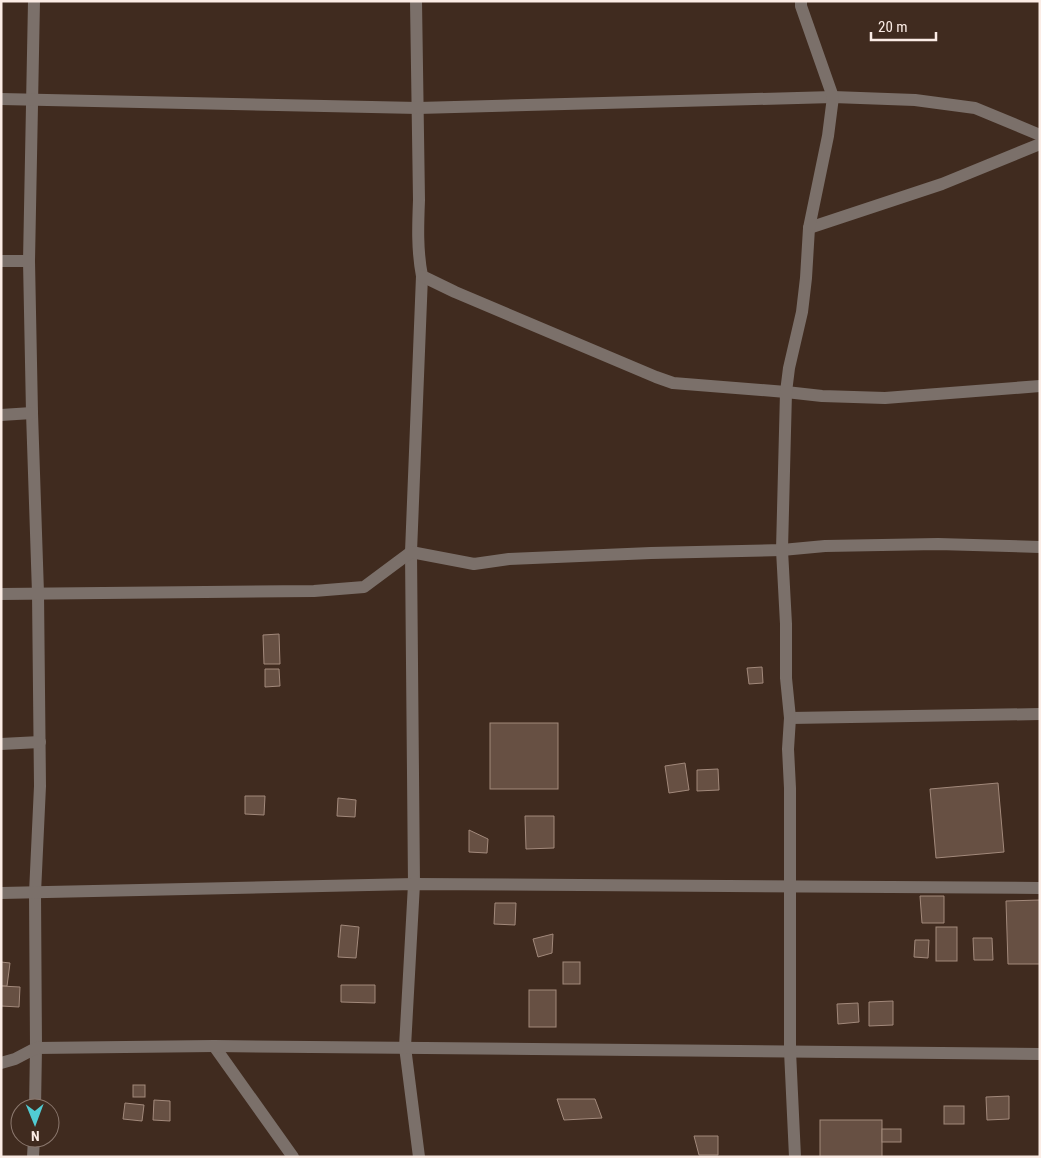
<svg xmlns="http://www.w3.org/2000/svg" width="1041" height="1158" font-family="'Roboto Condensed',sans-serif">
	<rect width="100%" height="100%" fill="#402b1f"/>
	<g fill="#675043" stroke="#a2897b">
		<polygon points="279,634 280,664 264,664 263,635"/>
		<polygon points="762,667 763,683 749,684 747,668"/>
		<polygon points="265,669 279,669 280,686 265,687"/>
		<rect x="490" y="723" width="68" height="66"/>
		<polygon points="685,763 689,790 669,793 665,766"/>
		<polygon points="718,769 719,790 697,791 697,770"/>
		<polygon points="998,783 1004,852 936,858 930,789"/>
		<polygon points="245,796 265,796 264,815 245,814"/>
		<polygon points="338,798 356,800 355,817 337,816"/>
		<polygon points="525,816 554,816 554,848 526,849"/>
		<polygon points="469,830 488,839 487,853 469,852"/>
		<polygon points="920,896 944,896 944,923 922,923"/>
		<polygon points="1040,900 1040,964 1008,964 1006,901"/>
		<polygon points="495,903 516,903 515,925 494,924"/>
		<polygon points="341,925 359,927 356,958 338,957"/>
		<rect x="936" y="927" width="21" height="34"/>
		<polygon points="553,934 552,953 538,957 533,939"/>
		<polygon points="973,938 992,938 993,960 974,960"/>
		<polygon points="915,940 929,940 928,958 914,957"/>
		<polygon points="1,962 10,963 7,986 1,986"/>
		<rect x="563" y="962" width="17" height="22"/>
		<polygon points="341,985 375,985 375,1003 341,1002"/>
		<polygon points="1,986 20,987 19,1007 1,1006"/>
		<rect x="529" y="990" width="27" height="37"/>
		<polygon points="893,1001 893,1025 869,1026 869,1002"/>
		<polygon points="858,1003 859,1022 838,1024 837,1004"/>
		<rect x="133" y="1085" width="12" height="12"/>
		<polygon points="1009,1096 1009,1119 987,1120 986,1097"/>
		<polygon points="557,1099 595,1099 602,1118 564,1120"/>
		<polygon points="154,1100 170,1101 170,1121 153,1120"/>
		<polygon points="125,1103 144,1105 142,1121 123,1119"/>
		<rect x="944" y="1106" width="20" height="18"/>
		<rect x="820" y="1120" width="62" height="37"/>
		<rect x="882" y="1129" width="19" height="13"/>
		<polygon points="694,1136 718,1136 718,1155 699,1155"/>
	</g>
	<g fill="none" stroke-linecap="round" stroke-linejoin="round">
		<g stroke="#7b706a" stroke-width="12">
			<polyline points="34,1 29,261 32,413 38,593 40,786 35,893 36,1048 35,1108"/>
			<path d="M416 1 419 200C418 225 417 250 422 276L411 552 414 884 405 1047 419 1157"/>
			<polyline points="1,99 418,108 833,97 915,100 975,108 1040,135"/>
			<polyline points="809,228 942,184 1040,144"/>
			<polyline points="1,261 29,261"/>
			<polyline points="422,276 455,292 656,377 673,383 786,392 822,396 885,398 1040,386"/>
			<polyline points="1,415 32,413"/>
			<polyline points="1,594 314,591 364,587 411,552 474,564 509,559 651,553 782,550 825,546 938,544 1040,547"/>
			<polyline points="790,718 1040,714"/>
			<polyline points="1,744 40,742"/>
			<polyline points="1,893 414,884 1040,888"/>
			<polyline points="214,1046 293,1157"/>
			<polyline points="1,1063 15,1059 36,1048 214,1046 1040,1054"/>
			<polyline points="33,1157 34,1138"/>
			<polyline points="795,1157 790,1051 790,788 788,749 790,718 786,678 786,624 782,550 786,392 789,368 802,312 806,278 809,228 828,136 833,97 801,6 801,1"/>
		</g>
	</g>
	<rect width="1041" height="1158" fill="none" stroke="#fbece5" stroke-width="5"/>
	<g transform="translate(35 1123) rotate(179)"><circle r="24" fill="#402b1f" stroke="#8b786e"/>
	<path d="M0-4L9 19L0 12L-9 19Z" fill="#51ccd3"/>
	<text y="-8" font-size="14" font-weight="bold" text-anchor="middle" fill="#fbece5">N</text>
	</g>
	<path d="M871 32v8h65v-8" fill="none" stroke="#fbece5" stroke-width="2.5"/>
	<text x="878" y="32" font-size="15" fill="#fbece5" stroke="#402b1f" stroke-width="4" paint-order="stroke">20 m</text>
</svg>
